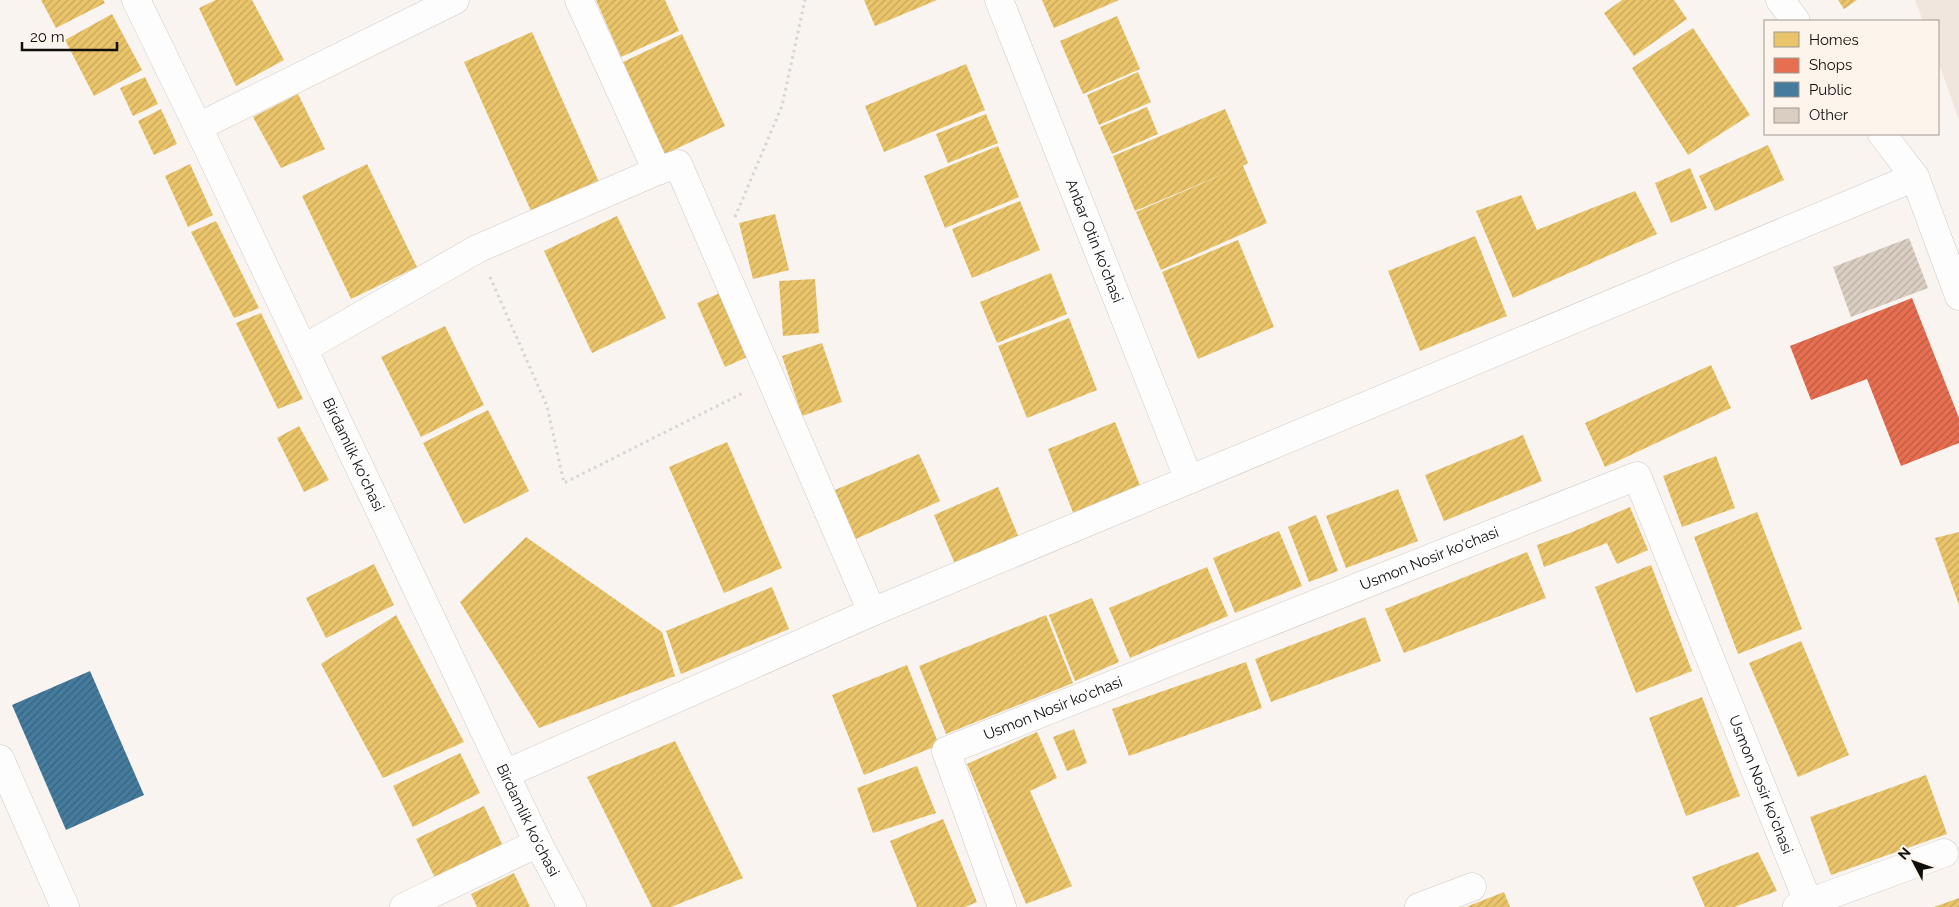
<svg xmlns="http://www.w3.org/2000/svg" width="1959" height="907" font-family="Raleway,sans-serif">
	<defs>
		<pattern id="homes-hatch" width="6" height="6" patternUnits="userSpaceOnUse" patternTransform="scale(1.25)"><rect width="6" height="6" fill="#e9c46a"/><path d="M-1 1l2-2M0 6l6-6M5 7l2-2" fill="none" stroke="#c7a75b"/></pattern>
		<pattern id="shops-hatch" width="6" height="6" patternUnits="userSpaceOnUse" patternTransform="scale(1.25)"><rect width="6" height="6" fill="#e76f51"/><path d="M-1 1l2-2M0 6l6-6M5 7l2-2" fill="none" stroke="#ba5a41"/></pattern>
		<pattern id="public-hatch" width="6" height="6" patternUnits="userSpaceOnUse" patternTransform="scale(1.25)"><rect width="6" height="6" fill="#457b9d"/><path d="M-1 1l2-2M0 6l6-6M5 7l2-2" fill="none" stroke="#38637e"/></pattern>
		<pattern id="building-hatch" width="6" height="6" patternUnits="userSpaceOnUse" patternTransform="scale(1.25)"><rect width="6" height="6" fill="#dacdc1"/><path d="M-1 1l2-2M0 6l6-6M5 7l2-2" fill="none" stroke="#baafa4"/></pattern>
	</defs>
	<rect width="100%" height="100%" fill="#f9f4f0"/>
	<polygon fill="#f1e6dd" points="1915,0 1959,0 1959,120 1938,61 1938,21 1923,21"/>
	<g fill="url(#homes-hatch)">
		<polygon points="41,0 103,0 105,3 56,28"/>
		<polygon points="216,0 252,0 284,60 236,86 199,8"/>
		<polygon points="596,0 665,0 679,31 621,57"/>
		<polygon points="864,0 937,0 875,26"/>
		<polygon points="1042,0 1119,0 1054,28"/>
		<polygon points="1622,0 1674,0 1687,19 1634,56 1604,13"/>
		<polygon points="1838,0 1857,0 1844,9"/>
		<polygon points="112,14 142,70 94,96 65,40"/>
		<polygon points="1117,16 1140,69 1083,94 1060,41"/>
		<polygon points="1693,28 1750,115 1688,155 1632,68"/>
		<polygon points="532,32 599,182 532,213 464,62"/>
		<polygon points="682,34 725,126 665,154 623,62"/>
		<polygon points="966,64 985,110 884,152 865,106"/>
		<polygon points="1138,72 1151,102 1099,125 1087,95"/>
		<polygon points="145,77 158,104 133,116 120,88"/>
		<polygon points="298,94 325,149 281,168 253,117"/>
		<polygon points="1147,107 1158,134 1112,154 1100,127"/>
		<polygon points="161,109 177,144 154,155 138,121"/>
		<polygon points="1225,109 1248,163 1243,166 1267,223 1161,270 1136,212 1233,170 1135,211 1113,156"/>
		<polygon points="986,114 998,143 948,163 936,134"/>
		<polygon points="1768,145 1784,180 1715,211 1699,176"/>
		<polygon points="998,146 1019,197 945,228 924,176"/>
		<polygon points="190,164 213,215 188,227 165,176"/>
		<polygon points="367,164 417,267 351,299 302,196"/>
		<polygon points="1690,168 1707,208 1671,223 1655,183"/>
		<polygon points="1635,191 1657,234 1513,298 1476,211 1521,195 1537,230"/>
		<polygon points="1020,201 1040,250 972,278 952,229"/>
		<polygon points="775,214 789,270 753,279 739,223"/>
		<polygon points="617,216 666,318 592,353 544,251"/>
		<polygon points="216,221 259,308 234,318 191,232"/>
		<polygon points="1475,236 1507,316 1420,351 1388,271"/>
		<polygon points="1238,240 1274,327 1198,359 1162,272"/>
		<polygon points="1051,273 1067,314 997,343 980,302"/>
		<polygon points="815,279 819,333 783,336 779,281"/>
		<polygon points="727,290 754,354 725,367 697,303"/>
		<polygon points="261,313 303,399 278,409 236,323"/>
		<polygon points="1069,318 1097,390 1027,418 998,346"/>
		<polygon points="445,326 484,405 421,437 381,357"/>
		<polygon points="822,343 842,402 802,416 782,356"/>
		<polygon points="1711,365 1731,408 1605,467 1585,423"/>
		<polygon points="488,410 529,491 464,524 423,443"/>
		<polygon points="1115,422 1141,488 1074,515 1048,449"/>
		<polygon points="299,426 329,480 304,492 277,438"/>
		<polygon points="1523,435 1542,481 1444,521 1425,475"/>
		<polygon points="727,442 782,568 724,593 669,467"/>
		<polygon points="919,454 940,501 849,542 828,493"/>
		<polygon points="1716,456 1735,508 1682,527 1663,476"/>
		<polygon points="998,487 1019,538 955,564 934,515"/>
		<polygon points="1398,489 1418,541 1346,568 1326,516"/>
		<polygon points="1630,507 1648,550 1617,564 1607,543 1544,567 1537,545 1570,533"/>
		<polygon points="1757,512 1802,629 1738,654 1694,537"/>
		<polygon points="1316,515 1338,571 1309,582 1288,527"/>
		<polygon points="1279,531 1302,586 1235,613 1213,558"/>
		<polygon points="1959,532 1959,605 1935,538"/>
		<polygon points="526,537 662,632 675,676 539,728 460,602"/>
		<polygon points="1527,552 1546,598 1404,653 1385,609"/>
		<polygon points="374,564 394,605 326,638 306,598"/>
		<polygon points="1651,565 1692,671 1636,693 1595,587"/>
		<polygon points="1207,567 1228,616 1130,658 1109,608"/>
		<polygon points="772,587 789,629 681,674 666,631"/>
		<polygon points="1092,598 1119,662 1075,681 1049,615"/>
		<polygon points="396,615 464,742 383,778 321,664"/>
		<polygon points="1046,615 1073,683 946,734 919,666"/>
		<polygon points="1365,617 1381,661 1271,702 1255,659"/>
		<polygon points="1801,641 1849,755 1798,777 1749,663"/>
		<polygon points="1246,662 1262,708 1129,756 1112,709"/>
		<polygon points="907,665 939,745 864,775 832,695"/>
		<polygon points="1702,697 1740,796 1686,816 1649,718"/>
		<polygon points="1074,729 1087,763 1067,771 1053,737"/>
		<polygon points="1037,732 1057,778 1030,791 1072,886 1026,904 967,764"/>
		<polygon points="675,741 743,878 671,907 652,907 587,777"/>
		<polygon points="460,753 480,793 413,827 393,786"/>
		<polygon points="917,766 936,813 873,833 857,788"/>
		<polygon points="1926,775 1947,834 1831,875 1810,817"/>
		<polygon points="484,806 503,846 436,880 416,839"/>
		<polygon points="943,819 977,902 965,907 917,907 890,841"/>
		<polygon points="1758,852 1777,891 1734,907 1705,907 1692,877"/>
		<polygon points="514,873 530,907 477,907 471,894"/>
		<polygon points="1504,892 1510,907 1466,907"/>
		<polygon points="1959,898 1959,907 1934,907"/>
	</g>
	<polygon fill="url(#shops-hatch)" points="1912,298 1959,418 1959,443 1901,466 1867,379 1811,400 1790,346"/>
	<polygon fill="url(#public-hatch)" points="90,671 144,795 66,830 12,705"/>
	<polygon fill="url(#building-hatch)" points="1909,238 1928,288 1851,317 1833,267"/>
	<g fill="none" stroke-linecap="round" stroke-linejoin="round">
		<g stroke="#cdc9c6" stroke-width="29">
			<g id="minor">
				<path id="s1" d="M136 0 198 127 505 774 538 843 572 907"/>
				<polyline points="579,0 657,171"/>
				<path id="s2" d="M999 0 1189 480"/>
				<polyline points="1780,0 1796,21"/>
				<polyline points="198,127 455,0"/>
				<polyline points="1882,134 1915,177 1959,296"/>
				<polyline points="303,349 477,249 657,171 678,164 872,612"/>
				<polyline points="0,759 65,907"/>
				<polyline points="505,774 872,612 1915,177"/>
				<polyline points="404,907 538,843"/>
				<path id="s3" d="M1002 907 946 751 1637 476 1810 907"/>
				<polyline points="1419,907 1472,887"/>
				<polyline points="1797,907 1944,853"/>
			</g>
		</g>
		<g stroke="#d5d5d3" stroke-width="3" stroke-dasharray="2.5 4" stroke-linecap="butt">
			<polyline points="735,217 782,106 805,0"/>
			<polyline points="490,277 547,406 564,483 745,392"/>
		</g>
		<use href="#minor" stroke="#fefdfd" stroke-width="28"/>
	</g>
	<g text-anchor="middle" stroke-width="5" stroke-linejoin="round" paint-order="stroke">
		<g font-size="15" fill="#100e0b" stroke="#fdf4ec">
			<text dy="5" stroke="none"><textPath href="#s2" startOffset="259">Anbar Otin ko'chasi</textPath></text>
			<text dy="5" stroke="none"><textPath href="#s1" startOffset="504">Birdamlik ko'chasi</textPath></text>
			<text dy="5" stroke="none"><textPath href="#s3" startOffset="686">Usmon Nosir ko'chasi</textPath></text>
			<text dy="5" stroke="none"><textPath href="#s3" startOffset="281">Usmon Nosir ko'chasi</textPath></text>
			<text dy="5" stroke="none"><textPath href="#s3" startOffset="1242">Usmon Nosir ko'chasi</textPath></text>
			<text dy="5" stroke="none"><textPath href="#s1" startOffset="909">Birdamlik ko'chasi</textPath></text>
		</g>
	</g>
	<rect x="1764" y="20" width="175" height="115" fill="#fdf4ec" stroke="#9e9892"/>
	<rect x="1774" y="32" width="25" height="15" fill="#e9c46a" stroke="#9e9892"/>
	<text x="1809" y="45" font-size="15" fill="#100e0b">Homes</text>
	<rect x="1774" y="58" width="25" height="15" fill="#e76f51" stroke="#9e9892"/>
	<text x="1809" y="70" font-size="15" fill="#100e0b">Shops</text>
	<rect x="1774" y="82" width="25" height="15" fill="#457b9d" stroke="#9e9892"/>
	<text x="1809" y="95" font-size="15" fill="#100e0b">Public</text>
	<rect x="1774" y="108" width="25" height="15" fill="#dacdc1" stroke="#9e9892"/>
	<text x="1809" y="120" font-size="15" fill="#100e0b">Other</text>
	<g transform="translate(1914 862) rotate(311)" stroke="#fdf4ec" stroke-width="4" paint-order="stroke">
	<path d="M0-4L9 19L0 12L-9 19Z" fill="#100e0b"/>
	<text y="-8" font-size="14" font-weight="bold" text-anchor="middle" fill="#100e0b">N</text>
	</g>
	<path d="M22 42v8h95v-8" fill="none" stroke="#100e0b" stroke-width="2.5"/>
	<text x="30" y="42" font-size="15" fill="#100e0b" stroke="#fdf4ec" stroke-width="4" paint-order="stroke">20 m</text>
</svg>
